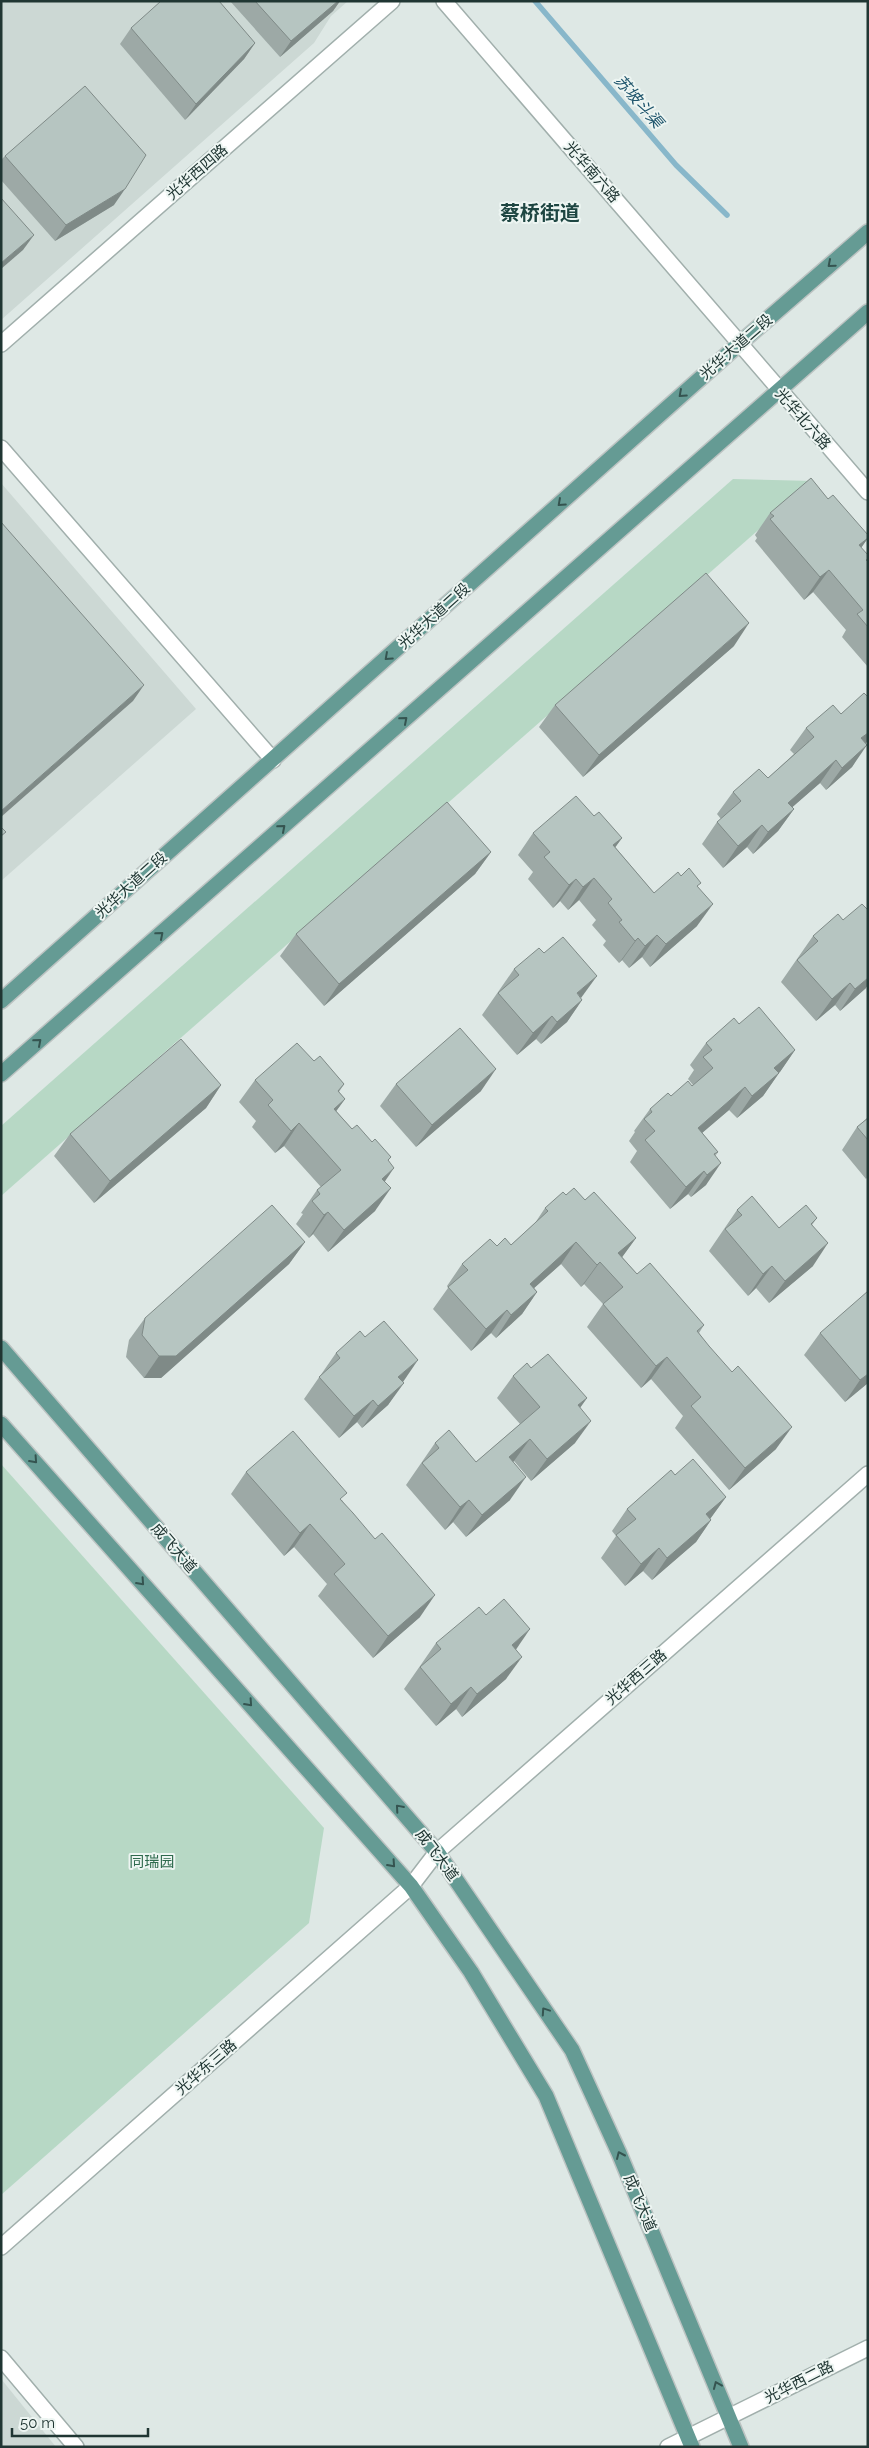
<svg xmlns="http://www.w3.org/2000/svg" width="869" height="2448" font-family="Raleway,'Noto Sans SC',sans-serif">
	<rect width="100%" height="100%" fill="#dee8e5"/>
	<g fill="#ccd8d4">
		<polygon points="1,1 348,1 331,16 314,43 1,320"/>
		<polygon points="1,483 196,709 1,881"/>
		<polygon points="1,2379 2,2380 56,2447 1,2447"/>
	</g>
	<g fill="#b7d8c5">
		<polygon points="733,479 814,481 1,1196 1,1126"/>
		<polygon points="1,1464 324,1828 309,1923 1,2195"/>
	</g>
	<g fill="none" stroke-linecap="round" stroke-linejoin="round">
		<polyline stroke="#88b7ca" stroke-width="5.5" points="535,1 676,165 727,215"/>
		<g stroke="#a1afac" stroke-width="18">
			<g id="minor">
				<polyline points="444,1 868,492"/>
				<polyline points="1,344 392,1"/>
				<polyline points="1,448 273,760"/>
				<polyline points="1,2247 411,1886 437,1852 868,1474"/>
				<polyline points="1,2358 76,2447"/>
				<polyline points="668,2447 868,2348"/>
			</g>
		</g>
		<g stroke="#bcc3c2" stroke-width="18">
			<g id="major">
				<polyline points="1,1001 739,344 868,232"/>
				<polyline points="1,1074 868,312"/>
				<polyline points="1,1348 437,1852 572,2050 619,2153 741,2447"/>
				<polyline points="1,1424 411,1886 471,1972 546,2096 692,2447"/>
			</g>
		</g>
		<use href="#minor" stroke="#fff" stroke-width="15"/>
		<use href="#major" stroke="#659b94" stroke-width="15"/>
	</g>
	<g fill="#9da9a6">
		<polygon points="230,1 340,1 333,11 280,57"/>
		<polygon points="131,28 255,43 244,59 185,120 120,44"/>
		<polygon points="5,156 114,205 55,241 1,180 1,160"/>
		<polygon points="828,499 868,535 868,538 861,548 868,555 868,559 867,561 868,562 868,667 842,637 846,630 813,592 804,600 755,541 757,538 755,535 770,513"/>
		<polygon points="734,646 583,777 539,727 555,705"/>
		<polygon points="868,697 868,741 866,743 852,767 826,790 820,783 792,807 794,809 778,831 753,854 747,847 723,868 702,844 717,822 721,819 717,814 733,792 768,778 794,754 790,750 806,728 841,714"/>
		<polygon points="594,816 622,838 615,847 654,893 681,876 698,887 697,926 650,967 642,957 629,968 622,960 619,963 603,945 606,941 592,925 596,920 579,900 568,910 560,901 553,908 528,879 533,872 518,855 533,833"/>
		<polygon points="491,852 475,874 324,1006 280,956 296,934"/>
		<polygon points="843,920 866,988 840,1011 835,1005 816,1021 781,982 813,936"/>
		<polygon points="544,953 582,1000 567,1022 541,1044 536,1039 517,1055 482,1015 514,969"/>
		<polygon points="739,1024 795,1050 763,1096 737,1118 729,1110 702,1133 718,1152 715,1155 706,1185 691,1197 688,1194 670,1209 630,1162 637,1151 629,1141 635,1132 634,1131 650,1109 671,1096 693,1085 688,1079 694,1070 690,1065 706,1043"/>
		<polygon points="314,1061 344,1084 339,1092 345,1099 336,1111 352,1129 372,1142 391,1157 388,1161 385,1182 375,1211 328,1252 313,1234 309,1238 296,1224 303,1214 301,1213 317,1190 321,1187 284,1146 275,1153 252,1127 256,1121 239,1102 255,1080"/>
		<polygon points="396,1084 481,1091 416,1147 380,1106"/>
		<polygon points="221,1085 206,1108 94,1203 54,1156 70,1134"/>
		<polygon points="868,1117 868,1177 866,1179 842,1150 857,1127 865,1120"/>
		<polygon points="566,1195 585,1200 636,1238 622,1257 637,1274 704,1325 699,1333 776,1449 729,1490 675,1428 683,1416 651,1379 641,1388 587,1327 603,1304 584,1284 581,1287 561,1264 534,1288 537,1292 522,1314 496,1338 491,1333 471,1351 433,1309 448,1288 447,1286 462,1264 497,1246 511,1245 535,1223 545,1208"/>
		<polygon points="737,1210 779,1228 817,1218 812,1225 813,1266 769,1303 756,1288 748,1296 709,1251"/>
		<polygon points="305,1242 289,1264 161,1378 144,1378 126,1357 129,1340 145,1318"/>
		<polygon points="820,1333 868,1383 845,1402 804,1355"/>
		<polygon points="336,1353 403,1382 388,1405 362,1428 357,1422 339,1438 304,1399"/>
		<polygon points="531,1368 587,1398 580,1408 575,1443 531,1481 514,1461 513,1462 510,1500 466,1537 453,1522 445,1530 406,1485 435,1443 476,1462 520,1424 497,1398 513,1376"/>
		<polygon points="246,1472 342,1500 420,1617 373,1658 318,1596 327,1584 294,1547 284,1556 231,1494"/>
		<polygon points="675,1475 726,1497 710,1519 711,1520 696,1542 652,1580 643,1571 625,1586 601,1558 616,1536 612,1531 627,1509"/>
		<polygon points="436,1643 516,1650 506,1679 462,1717 456,1709 436,1726 404,1689"/>
	</g>
	<g fill="#7f8a87">
		<polygon points="338,1 340,1 333,11 280,57 291,41"/>
		<polygon points="255,43 244,59 185,120 196,104"/>
		<polygon points="125,189 114,205 55,241 66,225"/>
		<polygon points="34,235 23,250 1,269 1,263"/>
		<polygon points="868,538 853,559 859,545"/>
		<polygon points="829,570 813,592 804,600 820,577"/>
		<polygon points="749,623 734,646 583,777 599,755"/>
		<polygon points="144,685 133,701 1,817 1,811"/>
		<polygon points="868,733 868,741 846,761 861,738"/>
		<polygon points="867,745 852,767 826,790 842,768"/>
		<polygon points="836,760 820,783 772,825 788,803"/>
		<polygon points="794,809 778,831 753,854 768,832"/>
		<polygon points="762,825 747,847 723,868 738,846"/>
		<polygon points="622,838 606,860 613,845"/>
		<polygon points="491,852 475,874 324,1006 339,984"/>
		<polygon points="594,878 579,900 568,910 583,887"/>
		<polygon points="576,879 560,901 553,908 569,885"/>
		<polygon points="713,904 697,926 650,967 666,944"/>
		<polygon points="657,935 642,957 629,968 645,946"/>
		<polygon points="638,938 622,960 619,963 635,941"/>
		<polygon points="597,976 581,998 577,993"/>
		<polygon points="868,978 868,985 866,988 840,1011 855,989"/>
		<polygon points="850,983 835,1005 816,1021 832,999"/>
		<polygon points="582,1000 567,1022 541,1044 557,1022"/>
		<polygon points="552,1016 536,1039 517,1055 533,1033"/>
		<polygon points="795,1050 780,1072 772,1078 779,1073 763,1096 737,1118 752,1096 774,1068"/>
		<polygon points="496,1069 481,1091 416,1147 432,1125"/>
		<polygon points="221,1085 206,1108 94,1203 110,1181"/>
		<polygon points="745,1087 729,1110 682,1150 698,1128"/>
		<polygon points="345,1099 329,1121 334,1109"/>
		<polygon points="299,1123 284,1146 275,1153 291,1131"/>
		<polygon points="718,1152 688,1194 670,1209 686,1187"/>
		<polygon points="721,1163 706,1185 691,1197 707,1175"/>
		<polygon points="394,1168 379,1190 382,1179"/>
		<polygon points="391,1188 375,1211 328,1252 344,1230"/>
		<polygon points="328,1212 313,1234 309,1238 324,1215"/>
		<polygon points="636,1238 620,1260 618,1253"/>
		<polygon points="305,1242 289,1264 161,1378 144,1378 159,1356"/>
		<polygon points="576,1242 561,1264 514,1306 530,1284"/>
		<polygon points="828,1243 813,1266 769,1303 785,1281"/>
		<polygon points="600,1262 584,1284 581,1287 597,1265"/>
		<polygon points="772,1266 756,1288 748,1296 763,1274"/>
		<polygon points="537,1292 522,1314 496,1338 511,1315"/>
		<polygon points="507,1310 491,1333 471,1351 486,1329"/>
		<polygon points="667,1357 651,1379 641,1388 656,1366"/>
		<polygon points="418,1360 403,1382 398,1377"/>
		<polygon points="868,1374 868,1383 845,1402 860,1380"/>
		<polygon points="404,1383 388,1405 362,1428 378,1406"/>
		<polygon points="587,1398 571,1420 578,1405"/>
		<polygon points="373,1400 357,1422 339,1438 354,1416"/>
		<polygon points="591,1421 575,1443 531,1481 547,1459"/>
		<polygon points="792,1427 776,1449 729,1490 745,1468"/>
		<polygon points="530,1439 514,1461 493,1479 509,1457"/>
		<polygon points="526,1477 510,1500 466,1537 482,1515"/>
		<polygon points="726,1497 710,1519 706,1514"/>
		<polygon points="469,1500 453,1522 445,1530 460,1507"/>
		<polygon points="711,1520 696,1542 652,1580 667,1558"/>
		<polygon points="310,1524 294,1547 284,1556 300,1533"/>
		<polygon points="659,1548 643,1571 625,1586 641,1564"/>
		<polygon points="435,1595 420,1617 373,1658 388,1636"/>
		<polygon points="530,1629 515,1651 512,1645"/>
		<polygon points="522,1657 506,1679 462,1717 477,1694"/>
		<polygon points="471,1687 456,1709 436,1726 451,1704"/>
	</g>
	<g fill="#b6c5c1" stroke="#7f8a87">
		<polygon points="161,1 219,1 255,43 196,104 131,28"/>
		<polygon points="255,1 338,1 291,41"/>
		<polygon points="85,86 146,155 125,189 66,225 5,156"/>
		<polygon points="1,198 34,235 1,263"/>
		<polygon points="811,478 828,499 833,495 868,535 868,538 859,545 868,555 868,559 866,560 868,562 868,627 857,614 863,610 829,570 820,577 770,519 774,516 770,513"/>
		<polygon points="1,522 144,685 1,811"/>
		<polygon points="706,573 749,623 599,755 555,705"/>
		<polygon points="864,693 868,697 868,733 861,738 867,745 842,768 836,760 788,803 794,809 768,832 762,825 738,846 717,822 741,801 733,792 759,769 768,778 814,737 806,728 833,705 841,714"/>
		<polygon points="576,796 594,816 599,812 622,838 613,845 654,893 678,872 681,876 689,868 701,883 697,886 713,904 666,944 657,935 645,946 638,938 635,941 619,922 622,920 608,903 612,899 594,878 583,887 576,879 569,885 544,857 550,852 533,833"/>
		<polygon points="447,802 491,852 339,984 296,934"/>
		<polygon points="1,827 6,832 1,836"/>
		<polygon points="862,904 868,910 868,978 855,989 850,983 832,999 797,960 818,941 813,936 838,914 843,920"/>
		<polygon points="563,937 597,976 577,993 582,1000 557,1022 552,1016 533,1033 498,993 519,975 514,969 539,948 544,953"/>
		<polygon points="759,1007 795,1050 774,1068 779,1073 752,1096 745,1087 698,1128 718,1152 714,1154 721,1163 707,1175 704,1171 686,1187 645,1140 655,1131 644,1119 652,1112 650,1109 668,1093 671,1096 688,1081 692,1086 713,1068 703,1057 712,1050 706,1043 734,1018 739,1024"/>
		<polygon points="460,1028 496,1069 432,1125 396,1084"/>
		<polygon points="181,1039 221,1085 110,1181 70,1134"/>
		<polygon points="297,1043 314,1061 320,1056 344,1084 338,1091 345,1099 334,1109 352,1129 357,1125 372,1142 375,1139 391,1157 388,1160 394,1168 382,1179 391,1188 344,1230 328,1212 324,1215 312,1201 320,1194 317,1190 341,1170 299,1123 291,1131 268,1105 273,1100 255,1080"/>
		<polygon points="868,1118 868,1140 857,1127"/>
		<polygon points="574,1188 585,1200 594,1192 636,1238 618,1253 637,1274 650,1263 704,1325 697,1331 709,1346 732,1372 738,1366 792,1427 745,1468 691,1406 701,1397 667,1357 656,1366 603,1304 623,1287 600,1262 597,1265 576,1242 530,1284 537,1292 511,1315 507,1310 486,1329 448,1287 468,1270 462,1264 490,1239 497,1246 505,1238 511,1245 548,1211 545,1208 563,1192 566,1195"/>
		<polygon points="752,1196 779,1228 806,1205 817,1218 811,1224 828,1243 785,1281 772,1266 763,1274 725,1229 742,1215 737,1210"/>
		<polygon points="272,1205 305,1242 176,1356 159,1356 142,1335 145,1318"/>
		<polygon points="868,1291 868,1374 860,1380 820,1333"/>
		<polygon points="384,1321 418,1360 398,1377 404,1383 378,1406 373,1400 354,1416 319,1377 340,1358 336,1353 360,1331 365,1337"/>
		<polygon points="548,1354 587,1398 578,1405 591,1421 547,1459 530,1439 509,1457 526,1477 482,1515 469,1500 460,1507 422,1463 439,1448 435,1443 449,1430 476,1462 540,1407 513,1376 527,1363 531,1368"/>
		<polygon points="293,1431 347,1493 340,1499 353,1513 375,1539 382,1533 435,1595 388,1636 334,1574 345,1564 310,1524 300,1533 246,1472"/>
		<polygon points="693,1459 726,1497 706,1514 711,1520 667,1558 659,1548 641,1564 616,1535 636,1519 627,1509 671,1470 675,1475"/>
		<polygon points="504,1599 530,1629 512,1645 522,1657 477,1694 471,1687 451,1704 420,1667 441,1649 436,1643 479,1607 486,1615"/>
	</g>
	<defs><path id="oneway-chevron" d="M-2-3.5L2.5 0L-2 3.5" fill="none" stroke-width="1.6" stroke-linecap="round" stroke-linejoin="round" transform="scale(1.25)"/></defs>
	<g stroke="#355450">
		<use href="#oneway-chevron" transform="translate(831 264) rotate(139)"/>
		<use href="#oneway-chevron" transform="translate(682 394) rotate(138)"/>
		<use href="#oneway-chevron" transform="translate(561 503) rotate(138)"/>
		<use href="#oneway-chevron" transform="translate(388 657) rotate(138)"/>
		<use href="#oneway-chevron" transform="translate(404 720) rotate(-41)"/>
		<use href="#oneway-chevron" transform="translate(282 828) rotate(-41)"/>
		<use href="#oneway-chevron" transform="translate(160 935) rotate(-41)"/>
		<use href="#oneway-chevron" transform="translate(38 1042) rotate(-41)"/>
		<use href="#oneway-chevron" transform="translate(34 1460) rotate(48)"/>
		<use href="#oneway-chevron" transform="translate(141 1582) rotate(48)"/>
		<use href="#oneway-chevron" transform="translate(249 1703) rotate(48)"/>
		<use href="#oneway-chevron" transform="translate(399 1808) rotate(-131)"/>
		<use href="#oneway-chevron" transform="translate(392 1864) rotate(48)"/>
		<use href="#oneway-chevron" transform="translate(545 2011) rotate(-124)"/>
		<use href="#oneway-chevron" transform="translate(620 2155) rotate(-114)"/>
		<use href="#oneway-chevron" transform="translate(717 2385) rotate(-113)"/>
	</g>
	<g text-anchor="middle" stroke-width="4" stroke-linejoin="round" paint-order="stroke">
		<g font-size="15" fill="#203633" stroke="#edf5f2">
			<text transform="translate(197 172) rotate(-41)" y="5">光华西四路</text>
			<text transform="translate(592 172) rotate(49)" y="5">光华南六路</text>
			<text transform="translate(736 347) rotate(-41)" y="5">光华大道二段</text>
			<text transform="translate(803 419) rotate(49)" y="5">光华北六路</text>
			<text transform="translate(434 616) rotate(-42)" y="5">光华大道二段</text>
			<text transform="translate(131 885) rotate(-42)" y="5">光华大道二段</text>
			<text transform="translate(174 1548) rotate(49)" y="5">成飞大道</text>
			<text transform="translate(636 1677) rotate(-41)" y="5">光华西三路</text>
			<text transform="translate(437 1855) rotate(53)" y="5">成飞大道</text>
			<text transform="translate(206 2067) rotate(-41)" y="5">光华东三路</text>
			<text transform="translate(640 2203) rotate(67)" y="5">成飞大道</text>
			<text transform="translate(799 2382) rotate(-27)" y="5">光华西二路</text>
		</g>
		<g font-size="15" fill="#2e6a4d" stroke="#edf5f2">
			<text x="152" y="1867">同瑞园</text>
		</g>
		<g font-size="16" font-style="italic" fill="#20566d" stroke="#edf5f2">
			<text transform="translate(639 101) rotate(49)" y="6">苏坡斗渠</text>
		</g>
		<g font-size="20" font-weight="bold" fill="#1e4642" stroke="#edf5f2">
			<text x="540" y="220">蔡桥街道</text>
		</g>
	</g>
	<rect width="869" height="2448" fill="none" stroke="#203633" stroke-width="5"/>
	<path d="M12 2428v8h136v-8" fill="none" stroke="#203633" stroke-width="2.5"/>
	<text x="20" y="2428" font-size="15" fill="#203633" stroke="#edf5f2" stroke-width="4" paint-order="stroke">50 m</text>
</svg>
